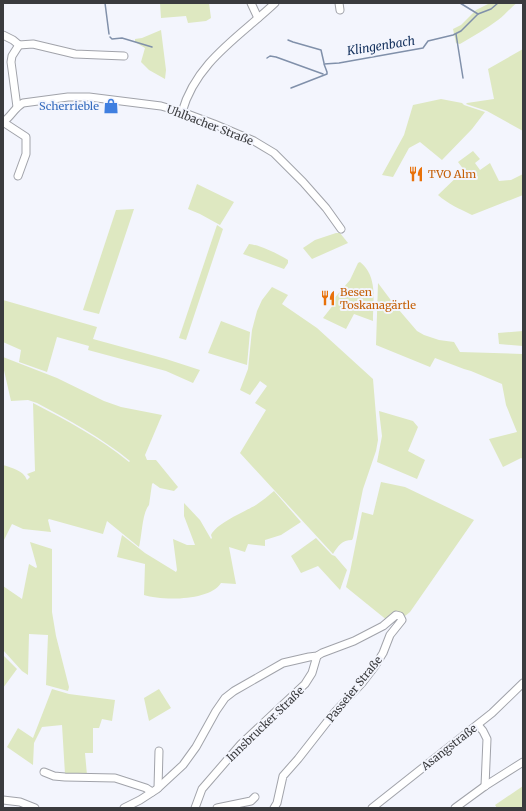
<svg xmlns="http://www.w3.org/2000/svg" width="526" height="811" font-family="Merriweather,serif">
	<rect width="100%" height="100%" fill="#f3f5fd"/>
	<g fill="#dee8c1">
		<polygon points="160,3 209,3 211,18 206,21 188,23 186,16 161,18"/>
		<path d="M490 3H517C510 8 505 15 498 20 486 29 473 36 460 44L456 43 453 29 461 25 476 10Z"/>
		<polygon points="161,30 166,70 165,79 149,70 141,62 145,48 135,42 135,39 142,38"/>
		<polygon points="523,49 523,131 487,111 466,104 467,103 494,99 488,69"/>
		<polygon points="441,99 462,103 464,105 485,112 472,129 442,160 420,142 409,148 393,177 382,175 404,135 413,105"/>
		<path d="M473 151 480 159 475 163 480 170 490 163 499 181 511 180 523 174V195L472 215C460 209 448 204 438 195L464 170 458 162Z"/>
		<polygon points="197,184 234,202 220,225 200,214 188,209"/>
		<polygon points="134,209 99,314 83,310 116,210"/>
		<polygon points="217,225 223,229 186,340 179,338"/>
		<polygon points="336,233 340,233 348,243 312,259 303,248 315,240"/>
		<path d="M249 244C260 245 278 254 288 260V263L284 269 243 254Z"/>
		<path d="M360 262C378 276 373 301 373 321L354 314 346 329 323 318 334 304 332 301 350 280 358 263Z"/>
		<polygon points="378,283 393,303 417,331 424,335 439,340 454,342 460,352 522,354 523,348 523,459 521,458 503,467 489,439 517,432 506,405 502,384 471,371 464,369 435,358 430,367 376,345"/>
		<path d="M272 287 288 295 282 304 317 328 373 379 378 440 376 451 363 489 353 538 352 540C342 540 338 546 333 554L240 453 266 410 255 403 267 386 260 381 250 395 240 390 248 369 252 330 257 311 262 300Z"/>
		<polygon points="3,300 97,327 93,339 166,359 200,370 193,383 166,371 88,350 89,346 57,337 47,372 19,362 21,350 3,342"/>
		<polygon points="221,321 250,332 247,365 208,353"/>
		<polygon points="523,331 523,346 499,344 498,333"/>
		<path d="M3 357 57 378 104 401 121 407 162 415 145 455 147 460H156L178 487 174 491 160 488 153 483 152 484 149 505C142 513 142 536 139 547L107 521 103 534 49 519 48 520 51 532 23 529 12 524 3 542V465C12 468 23 470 27 480L30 477 27 474 35 471 33 403C66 420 100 438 129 462L130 461C102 438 69 420 37 403L28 400 11 401 3 366Z"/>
		<polygon points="379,411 413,421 418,427 408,451 425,460 417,479 377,462 382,436"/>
		<polygon points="381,482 405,487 474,520 410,612 405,616 403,615 388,621 346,587 350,572 362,512 373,515"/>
		<path d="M274 491 301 522 281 535 265 540V546L248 544 245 552 229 547 236 584 221 583C210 601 162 601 144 595L145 564 117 557 122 535 145 553 176 572 177 570 173 539 187 545H195L184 516V503L200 520 211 539 212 538 211 535C217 523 244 512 256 505 262 501 268 496 274 491Z"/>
		<polygon points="316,538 332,555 335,556 347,570 340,590 318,566 301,573 291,556"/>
		<polygon points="30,542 52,549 52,612 56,636 69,687 68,691 46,685 48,635 29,634 28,675 22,671 3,650 3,586 22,599 29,564 36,568 37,567"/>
		<polygon points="3,655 17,669 3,688"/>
		<polygon points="52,689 69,694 115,700 112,721 102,719 99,728 93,728 93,753 85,753 87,775 65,774 62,725 42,727 34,743 33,765 7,747 18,728 33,738"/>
		<polygon points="159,689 171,708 149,721 144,698"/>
		<polygon points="523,786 523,808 497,808 495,805"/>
	</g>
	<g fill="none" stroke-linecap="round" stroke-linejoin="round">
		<g stroke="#8090aa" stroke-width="1.5">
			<polyline points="105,3 109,34"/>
			<polyline points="460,3 478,14"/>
			<polyline points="456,34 463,78"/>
			<polyline points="110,37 112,39 122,38 152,47"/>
			<polyline points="288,40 293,42 321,50 324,63"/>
			<polyline points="267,58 270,56 276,57 323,74"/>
			<polyline points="291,88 327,74 327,72 324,64 339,63 423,48 428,41 453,35 461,31 478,14 491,9 498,3"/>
		</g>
		<g stroke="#a1a3aa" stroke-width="9">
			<g id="minor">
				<polyline points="251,3 258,18"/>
				<polyline points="339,3 340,10"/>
				<polyline points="3,35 13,40 19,45"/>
				<polyline points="19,45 33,44 75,54 124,56"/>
				<polyline points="17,107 11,62 12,56 19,45"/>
				<path d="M182 112C196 62 239 37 275 3"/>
				<path d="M3 122C11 117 14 108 23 103L68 97H89L161 106 182 112 214 124 254 141 274 153 303 182 326 208 341 229"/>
				<polyline points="3,122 26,137 26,154 18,176"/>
				<polyline points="478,725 483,731 487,739 485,786"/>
				<polyline points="44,772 54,776 65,777 115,778 146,788 152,792"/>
				<polyline points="158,788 159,751"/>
				<polyline points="3,800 20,802 35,808"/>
				<polyline points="124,808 140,800 157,789 183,765 196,747 216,711 225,698 234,691 283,663 309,657 317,656 322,653 354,641 383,626 396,615 400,616 402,620 390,635 383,653 375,666 362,683 334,713 298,759 283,776 277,803 274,808"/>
				<polyline points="195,808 202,789 241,744 305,684 312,673 317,656"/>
				<polyline points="217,808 251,801 255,797"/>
				<polyline points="372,808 492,713 523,683"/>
				<polyline points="455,808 485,786 523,762"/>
			</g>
		</g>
		<use href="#minor" stroke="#fff" stroke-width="7"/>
	</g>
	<defs>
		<g id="shop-bare" transform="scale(1.2)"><path d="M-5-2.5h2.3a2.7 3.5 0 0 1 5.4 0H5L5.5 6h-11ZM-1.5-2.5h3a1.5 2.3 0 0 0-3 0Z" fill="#3f7fe0" stroke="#f3f5fd" stroke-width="2.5" paint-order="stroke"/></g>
		<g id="restaurant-bare" transform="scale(1.2)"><path d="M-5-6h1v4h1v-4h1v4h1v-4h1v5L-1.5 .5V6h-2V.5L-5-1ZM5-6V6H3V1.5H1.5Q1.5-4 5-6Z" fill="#e8710a" stroke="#f3f5fd" stroke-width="2.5" paint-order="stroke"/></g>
	</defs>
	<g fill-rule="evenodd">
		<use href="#shop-bare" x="111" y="106"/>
		<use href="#restaurant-bare" x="416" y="174"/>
		<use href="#restaurant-bare" x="328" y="298"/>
	</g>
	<g text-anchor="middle" stroke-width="4" stroke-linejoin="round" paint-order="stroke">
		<g font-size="11" fill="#366cbe" stroke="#f3f5fd" text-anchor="end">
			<text x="99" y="110">Scherrieble</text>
		</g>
		<g font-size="11" fill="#3a3b3e" stroke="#f3f5fd">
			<text transform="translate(210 125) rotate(21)" y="4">Uhlbacher Straße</text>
			<text transform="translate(354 689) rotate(-51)" y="4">Passeier Straße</text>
			<text transform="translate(265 724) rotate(-44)" y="4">Innsbrucker Straße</text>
			<text transform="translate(449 747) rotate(-38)" y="4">Asangstraße</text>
		</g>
		<g font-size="11" fill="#c56008" stroke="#f3f5fd" text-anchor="start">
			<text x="428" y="178">TVO Alm</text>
			<text x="340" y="296">Besen<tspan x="340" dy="13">Toskanagärtle</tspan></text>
		</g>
		<g font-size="12" font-style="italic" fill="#173460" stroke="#f3f5fd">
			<text transform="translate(381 46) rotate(-9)" y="4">Klingenbach</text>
		</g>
	</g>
	<rect width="526" height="811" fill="none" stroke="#3a3b3e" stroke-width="8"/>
</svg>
